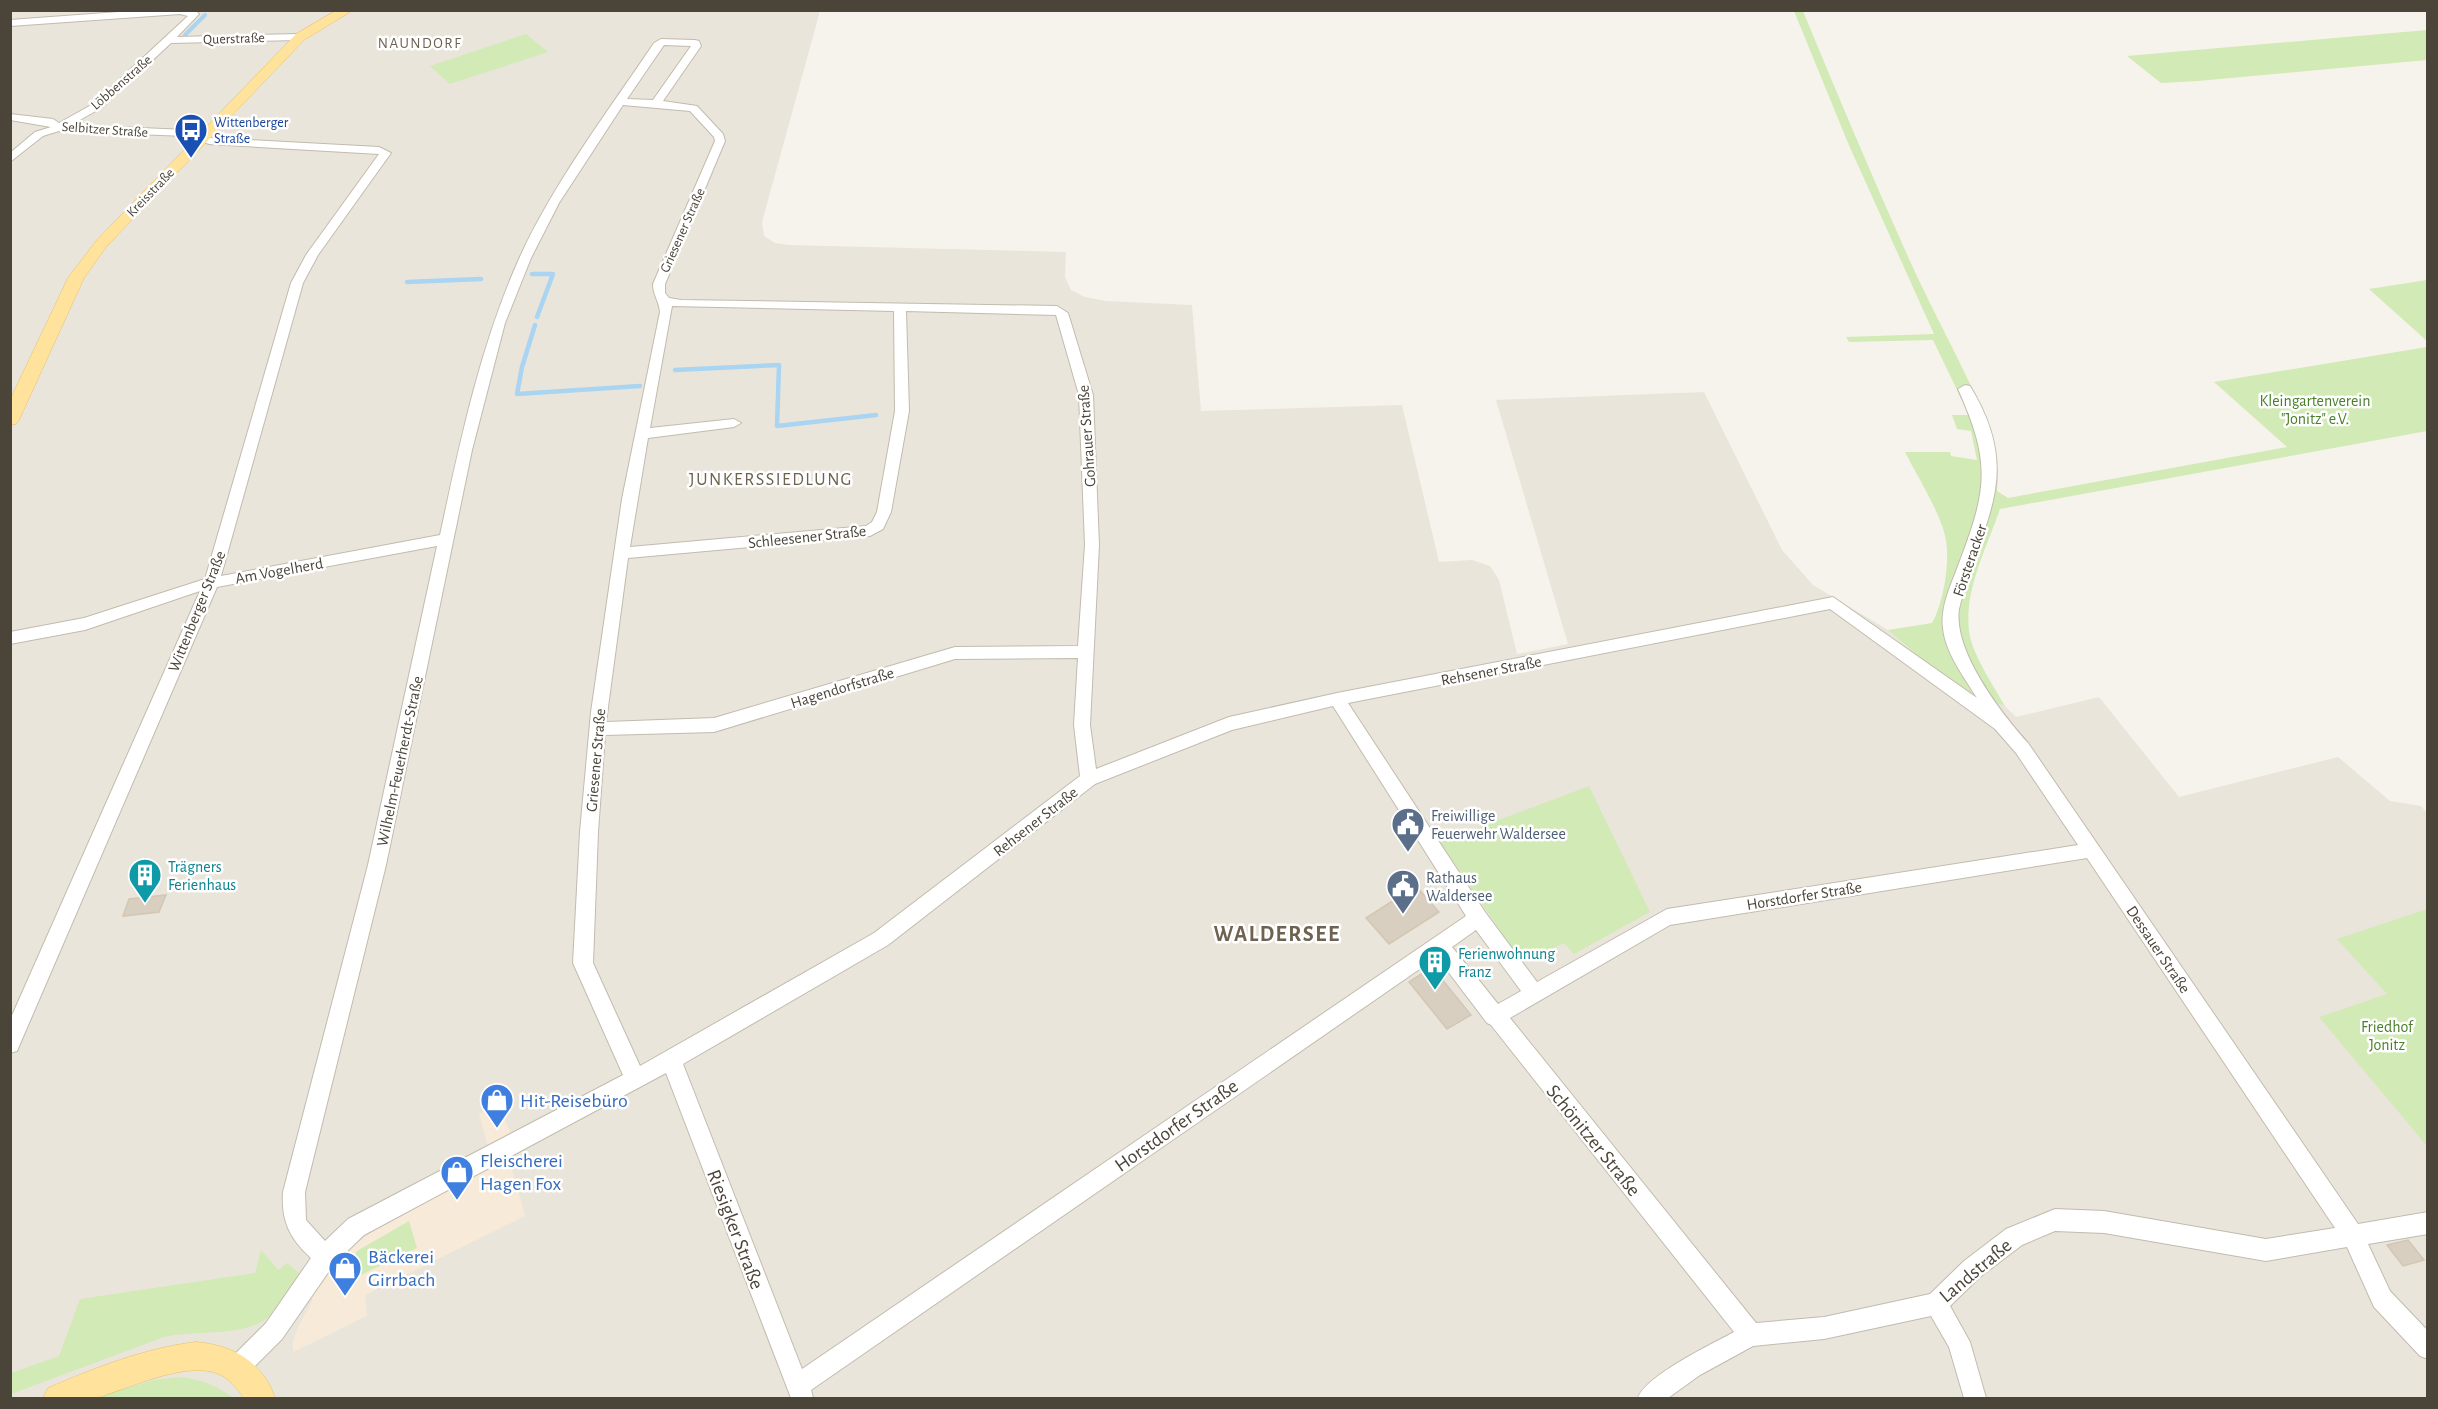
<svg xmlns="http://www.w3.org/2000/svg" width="2438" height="1409" font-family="'Alegreya Sans',sans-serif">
	<rect width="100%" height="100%" fill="#f6f3ec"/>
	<polygon fill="#eae5da" points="10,11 820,11 762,222 764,236 775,243 789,245 1066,252 1065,277 1071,290 1085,297 1106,301 1192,305 1201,411 1402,405 1439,562 1472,560 1490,566 1499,580 1517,654 1568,644 1496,400 1704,392 1782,550 1813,585 1888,630 1929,666 1970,695 2005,706 2016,717 2099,697 2179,797 2338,757 2390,801 2421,806 2427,813 2427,1398 11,1398"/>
	<polygon fill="#f7ead8" points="498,1104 515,1143 506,1149 525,1216 365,1295 367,1316 293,1352 293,1342 298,1327 312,1301 314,1286 352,1246 381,1226 494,1167 479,1114"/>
	<g fill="#d2eab5">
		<path d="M1794 11H1803C1837 94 1872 176 1909 259 1924 292 1941 325 1957 357 1977 399 2002 443 1997 491L2008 498 2287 447 2214 382 2427 347V431L2000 509C1987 547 1964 590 1969 631 1971 652 1994 687 2005 706L1970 695 1929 666 1888 630 1932 623C1943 604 1950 564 1946 541 1943 517 1917 476 1905 452H1950L1951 456 1977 460 1971 431 1957 429 1952 415H1969L1933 340 1849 342 1846 337 1934 334 1848 143Z"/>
		<polygon points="2427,30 2427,60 2198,81 2161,83 2127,56"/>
		<polygon points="526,34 548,52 450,84 430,66"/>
		<polygon points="2427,280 2428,280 2427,341 2369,289"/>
		<polygon points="1589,786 1650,912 1574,954 1564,943 1522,963 1440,842"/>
		<polygon points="2427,909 2428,909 2427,1146 2319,1017 2387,994 2337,939"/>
		<polygon points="409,1221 417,1248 338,1286 357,1251"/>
		<path d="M261 1250 278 1270 287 1263 299 1273C290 1288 282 1304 270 1316 246 1338 196 1329 164 1337L11 1394V1373L59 1356 80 1299 255 1273Z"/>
		<path d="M179 1377C202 1379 216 1386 234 1398H94L153 1380Z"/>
	</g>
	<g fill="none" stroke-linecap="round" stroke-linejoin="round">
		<polyline stroke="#a9d4f2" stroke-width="4" points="185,35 205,15"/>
		<g stroke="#a9d4f2" stroke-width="4.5">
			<polyline points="532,274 553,274 537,317"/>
			<polyline points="407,282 481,279"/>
			<polyline points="535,325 522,367 517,394 640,386"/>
			<polyline points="675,370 779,365 777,426 876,415"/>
		</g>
	</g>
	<g fill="#d8cfc1" stroke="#d3c7b4" stroke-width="1.5">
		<polygon points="1416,886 1439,912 1389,944 1366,918"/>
		<polygon points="166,895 159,912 123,916 129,899"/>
		<polygon points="1432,967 1471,1015 1447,1029 1409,982"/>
		<polygon points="2408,1240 2424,1260 2403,1266 2387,1245"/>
	</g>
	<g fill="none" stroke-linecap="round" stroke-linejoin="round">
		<g stroke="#c2bbae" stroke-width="2">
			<path id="minor" d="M146 10 197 12 199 14 177 37 300 34 305 37 300 40 171 43 101 108 71 125 187 130 210 138 379 147 391 153 318 255 303 283 221 576 440 535C460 442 480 346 519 259 552 185 609 110 654 43L661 39 695 40 699 41 701 46 663 101 697 106 723 134 725 141 665 284V293L669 298 681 300 1057 306 1068 313 1093 395 1099 545 1090 725 1096 769 1229 717 1337 693 1833 597 1977 698C1964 677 1945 652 1943 628 1940 607 1951 585 1958 566 1987 490 1992 464 1958 389L1965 385 1970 386C2026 478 1980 521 1959 609 1953 651 2001 713 2028 743L2358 1224 2428 1212V1234L2368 1244 2390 1291 2428 1331V1359L2420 1356 2374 1307 2347 1247 2266 1261 2104 1233 2055 1231 2022 1245 1980 1277 1950 1306 1970 1342 1986 1398H1964L1949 1347 1931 1316 1824 1339 1753 1346 1700 1375 1668 1398H1638C1645 1376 1712 1344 1734 1332L1491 1025 1487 1023 1437 957 811 1390 813 1398H791L666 1073 364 1235 334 1264 282 1339 245 1376 237 1380 229 1376 225 1368 229 1360 266 1323 311 1258C290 1239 281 1221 283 1192L368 865 437 546 217 587 20 1044 17 1051 10 1053V1020L200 591 85 630 10 644V632L84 618 205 579 291 283 306 255 379 154 209 144 186 136 59 131 43 136 10 162V153L35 132 51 127 10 120V114L53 119 59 123 93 104 188 16 180 14 10 26V20ZM664 45 691 46 653 100 627 99ZM623 105 690 111 714 137 715 141 653 284C653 295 659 301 660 312L622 499 591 712 580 832 573 963 623 1075 348 1219 325 1241 306 1220 305 1192 386 865 472 450 505 323 531 258 559 203ZM672 306 894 311 895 411 877 512 872 522 866 526 630 547 648 438 734 427 741 423 734 419 650 428ZM906 311 1056 315 1079 395 1085 545 1078 646 955 647 714 718 606 722 628 558 870 536 883 529 891 512 909 411ZM1830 609 1995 729 2016 753 2078 845 1667 909 1537 982 1485 912 1348 703ZM1078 658 1074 725 1080 776 874 933 640 1066 593 963 598 832 605 735 714 732 955 659ZM1333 706 1466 916 802 1369 683 1064 888 945 1095 784 1232 730ZM2087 858 2335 1228 2266 1239 2104 1211 2055 1209 2006 1229 1964 1261 1930 1294 1824 1317 1756 1323 1510 1018 1670 925ZM1476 930 1521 991 1498 1004 1452 947Z"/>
		</g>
		<g stroke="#e6c16a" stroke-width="1">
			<g id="major">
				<polygon points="337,10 353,10 304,40 106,247 84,278 19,420 16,424 10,425 10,400 68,278 96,241 296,34"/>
				<path d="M196 1342C233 1345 263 1362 275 1398H244C238 1390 231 1380 221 1375 189 1359 130 1388 99 1397 84 1402 58 1400 43 1398L48 1388C95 1368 145 1348 196 1342Z"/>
			</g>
		</g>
		<use href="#minor" fill="#fff" fill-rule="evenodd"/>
		<use href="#major" fill="#ffe39c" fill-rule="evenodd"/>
	</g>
	<defs>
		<g id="bus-pin" transform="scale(1.725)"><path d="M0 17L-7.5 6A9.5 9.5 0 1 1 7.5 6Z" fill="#1a4fb4" stroke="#fff"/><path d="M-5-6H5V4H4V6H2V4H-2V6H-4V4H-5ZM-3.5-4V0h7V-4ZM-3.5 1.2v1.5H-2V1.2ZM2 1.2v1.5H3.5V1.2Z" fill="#fff"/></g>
		<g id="civic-pin" transform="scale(1.725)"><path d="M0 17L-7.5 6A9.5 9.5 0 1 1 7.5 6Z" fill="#5c6f8a" stroke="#fff"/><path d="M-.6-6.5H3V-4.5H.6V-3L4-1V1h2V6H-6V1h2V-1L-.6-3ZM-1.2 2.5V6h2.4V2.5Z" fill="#fff"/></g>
		<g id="building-pin" transform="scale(1.725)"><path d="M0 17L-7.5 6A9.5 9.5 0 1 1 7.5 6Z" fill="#0f9aa8" stroke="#fff"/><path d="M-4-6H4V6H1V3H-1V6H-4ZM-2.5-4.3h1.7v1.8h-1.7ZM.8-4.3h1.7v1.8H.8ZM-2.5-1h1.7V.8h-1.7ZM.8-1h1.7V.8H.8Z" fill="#fff"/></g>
		<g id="shop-pin" transform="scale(1.725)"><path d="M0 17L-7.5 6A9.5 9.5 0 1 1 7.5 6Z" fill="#3f7fe0" stroke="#fff"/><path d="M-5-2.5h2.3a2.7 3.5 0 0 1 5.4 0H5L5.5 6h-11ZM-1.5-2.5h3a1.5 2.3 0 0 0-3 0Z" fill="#fff"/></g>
	</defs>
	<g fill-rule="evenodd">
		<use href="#bus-pin" x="191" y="130"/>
		<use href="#civic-pin" x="1408" y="824"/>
		<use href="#building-pin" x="145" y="875"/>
		<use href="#civic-pin" x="1403" y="886"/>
		<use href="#building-pin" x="1435" y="962"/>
		<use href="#shop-pin" x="497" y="1100"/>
		<use href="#shop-pin" x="457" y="1172"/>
		<use href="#shop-pin" x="345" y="1268"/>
	</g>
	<g text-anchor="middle" stroke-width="5" stroke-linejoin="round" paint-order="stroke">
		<g font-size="14" fill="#4b4439" stroke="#fff">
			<text transform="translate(234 38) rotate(-2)" y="5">Querstraße</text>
			<text transform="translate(121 82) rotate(-41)" y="5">Löbbenstraße</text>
			<text transform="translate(105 129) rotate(4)" y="5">Selbitzer Straße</text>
			<text transform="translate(150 192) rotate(-46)" y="5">Kreisstraße</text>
			<text transform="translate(682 230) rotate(-66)" y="5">Griesener Straße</text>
		</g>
		<g font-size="14" fill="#164399" stroke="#fff" text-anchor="start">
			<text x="214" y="127">Wittenberger<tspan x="214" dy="16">Straße</tspan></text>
		</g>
		<g font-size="15" letter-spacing="1.5" fill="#6e6250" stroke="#fff">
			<text x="420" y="48">NAUNDORF</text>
		</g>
		<g font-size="16" fill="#4a7f2a" stroke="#fff">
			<text x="2315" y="406">Kleingartenverein<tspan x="2315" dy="18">"Jonitz" e.V.</tspan></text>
			<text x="2387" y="1032">Friedhof<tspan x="2387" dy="18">Jonitz</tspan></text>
		</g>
		<g font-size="16" fill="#4b4439" stroke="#fff">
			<text transform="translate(1086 436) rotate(-94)" y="6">Gohrauer Straße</text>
			<text transform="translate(807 536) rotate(-6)" y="6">Schleesener Straße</text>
			<text transform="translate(1969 560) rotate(-71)" y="6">Försteracker</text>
			<text transform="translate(279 570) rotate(-10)" y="6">Am Vogelherd</text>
			<text transform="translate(196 611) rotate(-68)" y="6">Wittenberger Straße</text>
			<text transform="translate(1491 670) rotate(-11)" y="6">Rehsener Straße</text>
			<text transform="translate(842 687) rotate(-17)" y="6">Hagendorfstraße</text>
			<text transform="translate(595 760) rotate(-85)" y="6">Griesener Straße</text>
			<text transform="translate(399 761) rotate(-78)" y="6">Wilhelm-Feuerherdt-Straße</text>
			<text transform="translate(1035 821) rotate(-38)" y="6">Rehsener Straße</text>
			<text transform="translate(1804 895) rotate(-9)" y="6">Horstdorfer Straße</text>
			<text transform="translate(2159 949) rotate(56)" y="6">Dessauer Straße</text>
		</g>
		<g font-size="16" fill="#4e5e75" stroke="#fff" text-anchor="start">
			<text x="1431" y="821">Freiwillige<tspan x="1431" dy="18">Feuerwehr Waldersee</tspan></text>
			<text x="1426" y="883">Rathaus<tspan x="1426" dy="18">Waldersee</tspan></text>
		</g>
		<g font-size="16" fill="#0d838f" stroke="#fff" text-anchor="start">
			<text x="168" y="872">Trägners<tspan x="168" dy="18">Ferienhaus</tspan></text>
			<text x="1458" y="959">Ferienwohnung<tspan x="1458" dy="18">Franz</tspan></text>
		</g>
		<g font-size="18" letter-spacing="1.5" fill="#6e6250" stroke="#fff">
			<text x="771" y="485">JUNKERSSIEDLUNG</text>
		</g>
		<g font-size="20" fill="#366cbe" stroke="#fff" text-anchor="start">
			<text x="520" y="1107">Hit-Reisebüro</text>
			<text x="480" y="1167">Fleischerei<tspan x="480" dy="23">Hagen Fox</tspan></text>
			<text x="368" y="1263">Bäckerei<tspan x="368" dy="23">Girrbach</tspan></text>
		</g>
		<g font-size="20" fill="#4b4439" stroke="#fff">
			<text transform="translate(1176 1125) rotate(-35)" y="7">Horstdorfer Straße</text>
			<text transform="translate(1594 1140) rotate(51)" y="7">Schönitzer Straße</text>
			<text transform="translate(736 1229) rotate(69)" y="7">Riesigker Straße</text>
			<text transform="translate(1975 1270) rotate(-40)" y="7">Landstraße</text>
		</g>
		<g font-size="22" font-weight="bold" letter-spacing="1.5" fill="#6e6250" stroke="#fff">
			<text x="1277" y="941">WALDERSEE</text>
		</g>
	</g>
	<rect width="2438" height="1409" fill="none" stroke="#4b4439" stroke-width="24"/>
</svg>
